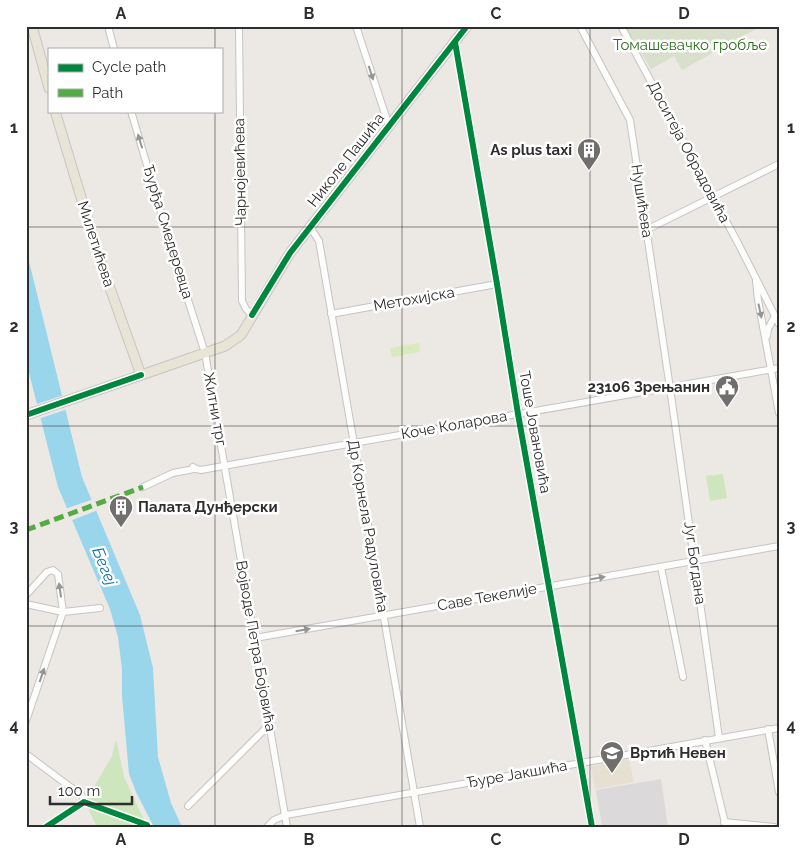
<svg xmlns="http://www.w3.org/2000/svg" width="805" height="853" font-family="Raleway,sans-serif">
	<rect width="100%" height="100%" fill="#ece8e4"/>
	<polygon fill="#dcd9db" points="661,779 668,827 602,827 596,790"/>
	<polygon fill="#e6e0d3" points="629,759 634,782 595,789 591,766"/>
	<g fill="#cee6be">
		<polygon points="723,474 727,498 710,501 706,476"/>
		<polygon points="116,739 124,777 146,824 146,827 141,827 138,823 133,827 97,827 85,802 112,756"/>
	</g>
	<polygon fill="#d8e0cc" points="625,26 761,26 682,70 674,56 651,69"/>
	<polygon fill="#d9eabb" points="419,343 420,352 392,357 390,348"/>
	<polygon fill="#99d6ec" points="26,249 82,477 140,615 153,668 158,757 171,803 182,827 154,827 136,792 129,774 122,696 122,669 118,637 110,609 58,487 26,361"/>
	<g fill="#ece8e4">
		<polygon points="64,395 68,409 38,419 34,405"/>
		<polygon points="94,499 98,510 70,521 65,509"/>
	</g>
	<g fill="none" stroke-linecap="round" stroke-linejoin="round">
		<g stroke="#c5c4c5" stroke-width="8">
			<g id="minor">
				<polyline points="108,26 114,49"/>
				<polyline points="239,26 242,301 246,309 252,315"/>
				<polyline points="356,26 389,126"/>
				<polyline points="580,26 630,120 670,388 719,738"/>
				<polyline points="621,26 739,245 779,324"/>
				<polyline points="455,42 497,284 518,414 592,827"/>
				<polyline points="131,111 172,250 205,353 287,827"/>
				<polyline points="310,227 319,241 420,827"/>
				<polyline points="646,230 779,164"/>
				<polyline points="756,281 758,300 779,413"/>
				<polyline points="331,314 497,284"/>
				<polyline points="767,336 768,329 775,316"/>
				<polyline points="193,467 196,469 201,470 779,368"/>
				<polyline points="143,487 173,473 194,469"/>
				<polyline points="661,567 683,677"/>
				<polyline points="26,595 47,572 53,570 58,574 63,612 26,721"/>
				<polyline points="26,604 63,612 100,608"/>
				<polyline points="255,638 779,546"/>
				<polyline points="768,729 779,792"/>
				<polyline points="705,740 726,827"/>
				<polyline points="26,754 81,795 84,799 82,804 46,827"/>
				<polyline points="188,806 270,724"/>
				<polyline points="724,822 774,827"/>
				<polyline points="267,827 274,820 286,815 779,728"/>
			</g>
		</g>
		<g stroke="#c6c5c4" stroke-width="11">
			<g id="major">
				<polyline points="32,26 49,88"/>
				<polyline points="55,111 100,260 141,375"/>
				<polyline points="26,415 225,346 241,335 290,253 467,26"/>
			</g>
		</g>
		<use href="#minor" stroke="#fcfcfb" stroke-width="6"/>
		<use href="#major" stroke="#e8e4d6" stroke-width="9"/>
		<polyline stroke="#54ab44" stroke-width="5" stroke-dasharray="10 5" stroke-linecap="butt" points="26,530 143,487"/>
		<g stroke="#fff" stroke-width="9">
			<g id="cycleway">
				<polyline points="455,42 497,284 518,414 592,827"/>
				<polyline points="252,315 290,253 467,26"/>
				<polyline points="26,415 141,375"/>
				<polyline points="46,827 84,802 147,825 148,827"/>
			</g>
		</g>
		<use href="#cycleway" stroke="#00873e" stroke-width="6"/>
	</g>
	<defs><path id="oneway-solid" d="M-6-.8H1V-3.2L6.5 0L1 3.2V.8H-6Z" transform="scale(1.25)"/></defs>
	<g fill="#959594">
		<use href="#oneway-solid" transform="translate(371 73) rotate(72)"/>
		<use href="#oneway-solid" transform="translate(140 141) rotate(-107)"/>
		<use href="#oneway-solid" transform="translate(760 311) rotate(78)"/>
		<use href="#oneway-solid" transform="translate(598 578) rotate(-10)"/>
		<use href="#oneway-solid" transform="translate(60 590) rotate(-98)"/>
		<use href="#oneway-solid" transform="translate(303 630) rotate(-10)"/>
		<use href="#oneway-solid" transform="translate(42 675) rotate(-71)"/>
	</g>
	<path fill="none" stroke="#2e2e2e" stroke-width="1" stroke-opacity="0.55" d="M215 26V49M402 26V827M590 26V827M215 111V827M26 227H779M26 426H779M26 626H779"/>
	<defs>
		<g id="building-pin" transform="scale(1.25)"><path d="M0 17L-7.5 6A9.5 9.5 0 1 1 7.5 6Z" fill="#706f6e" stroke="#fff"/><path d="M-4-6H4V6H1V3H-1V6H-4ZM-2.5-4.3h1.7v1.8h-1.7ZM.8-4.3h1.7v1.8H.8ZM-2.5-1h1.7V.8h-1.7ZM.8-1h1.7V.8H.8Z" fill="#fff"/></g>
		<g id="civic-pin" transform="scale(1.25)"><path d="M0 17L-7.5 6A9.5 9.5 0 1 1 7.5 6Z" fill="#706f6e" stroke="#fff"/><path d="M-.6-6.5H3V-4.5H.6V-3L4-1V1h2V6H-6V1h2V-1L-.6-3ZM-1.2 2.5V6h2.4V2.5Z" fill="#fff"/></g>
		<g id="school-pin" transform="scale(1.25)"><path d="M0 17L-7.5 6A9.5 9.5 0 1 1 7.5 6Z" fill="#706f6e" stroke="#fff"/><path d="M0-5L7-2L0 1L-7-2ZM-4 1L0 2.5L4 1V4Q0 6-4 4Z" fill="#fff"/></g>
	</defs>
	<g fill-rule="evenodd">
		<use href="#building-pin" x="589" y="150"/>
		<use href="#civic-pin" x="727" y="387"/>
		<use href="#building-pin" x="121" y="507"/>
		<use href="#school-pin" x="612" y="753"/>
	</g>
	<g text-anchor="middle" stroke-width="5" stroke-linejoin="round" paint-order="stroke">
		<g font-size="15" fill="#2c6e1b" stroke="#fff">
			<text x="690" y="50">Томашевачко гробље</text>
		</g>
		<g font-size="15" font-weight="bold" fill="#2e2e2e" stroke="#fff" text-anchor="end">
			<text x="572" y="155">As plus taxi</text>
			<text x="710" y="392">23106 Зрењанин</text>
			<text x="138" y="512" text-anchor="start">Палата Дунђерски</text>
			<text x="630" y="758" text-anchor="start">Вртић Невен</text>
		</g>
		<g font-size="15" fill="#2e2e2e" stroke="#fff">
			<text transform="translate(689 152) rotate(62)" y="5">Доситеја Обрадовића</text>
			<text transform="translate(346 160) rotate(-52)" y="5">Николе Пашића</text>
			<text transform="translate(240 172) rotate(-91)" y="5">Чарнојевићева</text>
			<text transform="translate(642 201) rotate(81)" y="5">Нушићева</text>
			<text transform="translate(168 232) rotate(73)" y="5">Ђурђа Смедеревца</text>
			<text transform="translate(96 244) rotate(72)" y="5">Милетићева</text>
			<text transform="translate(414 299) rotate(-10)" y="5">Метохијска</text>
			<text transform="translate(215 409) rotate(80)" y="5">Житни трг</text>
			<text transform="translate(454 425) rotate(-10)" y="5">Коче Коларова</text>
			<text transform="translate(535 432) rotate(80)" y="5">Тоше Јовановића</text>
			<text transform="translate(368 526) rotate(80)" y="5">Др Корнела Радуловића</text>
			<text transform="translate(695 563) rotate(82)" y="5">Југ Богдана</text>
			<text transform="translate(487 597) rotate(-10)" y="5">Саве Текелије</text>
			<text transform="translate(256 646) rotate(80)" y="5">Војводе Петра Бојовића</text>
			<text transform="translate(517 774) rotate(-10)" y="5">Ђуре Јакшића</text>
		</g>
		<g font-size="16" font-style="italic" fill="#0d6fa3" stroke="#fff">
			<text transform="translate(105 566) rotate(68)" y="6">Бегеј</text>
		</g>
	</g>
	<rect width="805" height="853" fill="none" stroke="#ffffff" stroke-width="55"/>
	<rect x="48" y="48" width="175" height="65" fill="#ffffff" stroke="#ababab"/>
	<rect x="58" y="64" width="25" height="8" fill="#00873e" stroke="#ababab"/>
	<text x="92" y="72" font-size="15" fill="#2e2e2e">Cycle path</text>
	<rect x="58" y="89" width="25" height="8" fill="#54ab44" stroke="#ababab"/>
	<text x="92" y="98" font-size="15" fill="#2e2e2e">Path</text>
	<path d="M50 796v8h82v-8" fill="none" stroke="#2e2e2e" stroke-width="2.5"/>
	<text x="58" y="796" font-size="15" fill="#2e2e2e" stroke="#ffffff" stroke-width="4" paint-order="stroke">100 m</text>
	<rect x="28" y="28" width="750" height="798" fill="none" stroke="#2e2e2e" stroke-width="2"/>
	<g font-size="16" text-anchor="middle" font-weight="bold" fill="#2e2e2e">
		<text x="121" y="19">A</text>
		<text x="309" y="19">B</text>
		<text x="496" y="19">C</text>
		<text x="684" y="19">D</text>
		<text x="14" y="133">1</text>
		<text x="791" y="133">1</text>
		<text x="14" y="332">2</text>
		<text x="791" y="332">2</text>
		<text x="14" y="532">3</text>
		<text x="791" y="532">3</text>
		<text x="14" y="731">4</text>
		<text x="791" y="731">4</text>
		<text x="121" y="845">A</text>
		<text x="309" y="845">B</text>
		<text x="496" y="845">C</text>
		<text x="684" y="845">D</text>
	</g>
</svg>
